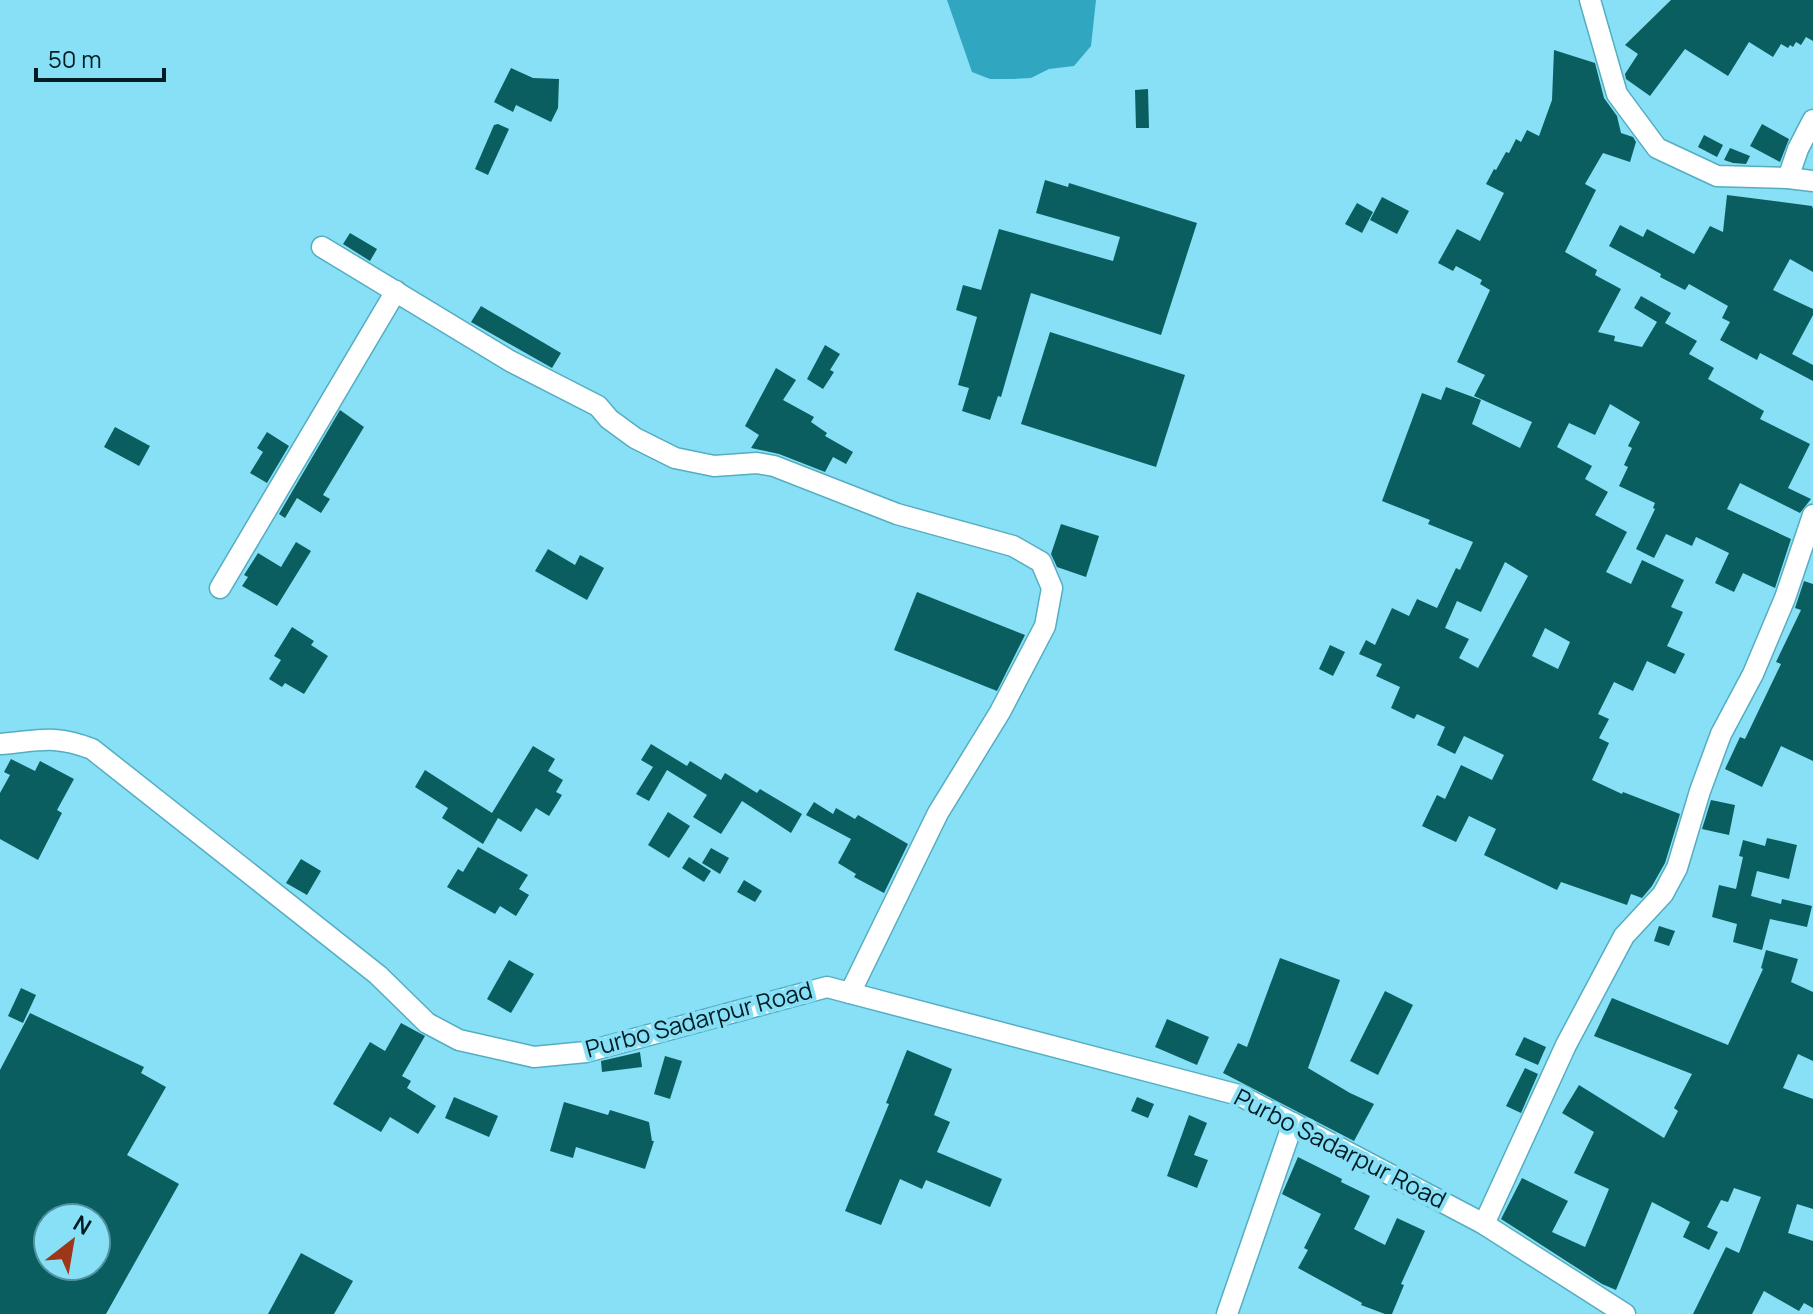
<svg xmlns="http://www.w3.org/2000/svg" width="1813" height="1314" font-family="Manrope,sans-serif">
	<rect width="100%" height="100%" fill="#88e0f6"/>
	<polygon fill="#31a6c0" points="947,0 1096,0 1091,46 1074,66 1049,69 1031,78 1013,79 990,79 972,72"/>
	<g fill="#0a5e5f" fill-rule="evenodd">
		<polygon points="1671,0 1813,0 1813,41 1806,37 1801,45 1796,42 1793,47 1790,45 1788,48 1781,44 1773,57 1749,42 1728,76 1685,49 1650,96 1626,79 1625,74 1638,54 1625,45"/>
		<path d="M1554 50 1595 63 1604 98 1617 116 1621 133 1633 137 1636 142 1630 162 1603 153 1585 184 1596 190 1565 252 1597 270 1595 275 1621 289 1598 332 1615 336 1614 341 1642 347 1657 322 1634 308 1641 296 1671 313 1665 323 1697 341 1689 354 1714 368 1708 379 1764 411 1760 419 1810 444 1788 488 1811 499 1800 513 1740 483 1727 509 1791 539 1775 588 1743 573 1734 592 1715 583 1729 553 1696 537 1692 546 1666 534 1654 558 1636 549 1655 509 1653 508 1655 503 1619 486 1628 467 1624 465 1632 448 1628 446 1640 422 1610 404 1595 435 1569 423 1557 447 1592 466 1585 479 1608 492 1595 515 1627 532 1606 572 1631 584 1642 560 1684 580 1671 607 1683 612 1667 646 1685 654 1675 674 1647 661 1633 691 1614 682 1598 714 1609 719 1599 738 1609 743 1592 780 1622 794 1623 792 1680 814 1665 863 1652 886 1642 898 1631 894 1627 905 1561 882 1557 890 1484 855 1496 829 1469 816 1456 842 1422 826 1437 795 1445 799 1461 765 1492 780 1504 755 1464 736 1455 754 1437 745 1445 727 1417 714 1414 719 1391 708 1400 687 1376 676 1382 664 1359 654 1366 640 1375 645 1392 608 1409 616 1417 599 1437 608 1456 568 1460 570 1473 542 1428 524 1430 520 1382 501 1422 393 1441 400 1446 387 1481 400 1472 424 1520 448 1532 422 1474 396 1485 375 1457 362 1490 290 1480 284 1482 280 1456 266 1453 271 1438 263 1457 229 1480 241 1504 193 1486 184 1494 169 1496 170 1506 152 1509 153 1516 139 1521 142 1527 130 1539 136 1552 100ZM1505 562 1528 576 1478 668 1459 658 1469 639 1445 628 1457 601 1481 612ZM1545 628 1570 642 1558 669 1532 656Z"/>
		<polygon points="511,68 533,78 559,79 558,108 551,122 516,105 513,112 494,102"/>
		<polygon points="1148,89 1149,128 1136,128 1135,90"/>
		<polygon points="498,124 509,129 488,175 475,169 494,125"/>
		<polygon points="1762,124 1789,139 1780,162 1750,146"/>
		<polygon points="1704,135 1723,145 1717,157 1698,147"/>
		<polygon points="1730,148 1750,156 1746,164 1733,163 1724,160"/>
		<polygon points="1045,180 1068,187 1069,183 1197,223 1161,335 1031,293 1001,397 998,396 990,420 962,411 969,388 958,385 977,317 956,310 963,285 981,290 999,229 1113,261 1120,237 1036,213"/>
		<polygon points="1727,195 1812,206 1813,209 1813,272 1790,259 1773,290 1813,309 1813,315 1792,354 1813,365 1813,381 1760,353 1757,360 1720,340 1730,322 1722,318 1728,306 1689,284 1685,290 1660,277 1661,274 1609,246 1620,225 1643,237 1647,229 1694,254 1710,226 1723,232"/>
		<polygon points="1382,197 1409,211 1397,234 1370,220"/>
		<polygon points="1357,203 1373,212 1362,233 1345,224"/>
		<polygon points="350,233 377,249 370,261 343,244"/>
		<polygon points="481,306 561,353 552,368 471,322"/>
		<polygon points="1050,332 1185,375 1156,467 1021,424"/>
		<polygon points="825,345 840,354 830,370 834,372 823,389 807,379"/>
		<polygon points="776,368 796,380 783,400 814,417 811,422 827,433 825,436 853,452 846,464 833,457 825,472 779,454 751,448 759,435 745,426"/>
		<polygon points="340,410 364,427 323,495 330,499 321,513 297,498 285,518 279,514"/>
		<polygon points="115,427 150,446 139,466 104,447"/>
		<polygon points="267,432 289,446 267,483 250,473 263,452 257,448"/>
		<polygon points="1061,524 1099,536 1086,577 1057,567 1051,554"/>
		<polygon points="296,542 311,551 277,606 242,586 248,577 244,575 258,553 281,567"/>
		<polygon points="548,549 575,565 580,555 604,568 587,600 535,571"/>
		<polygon points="1804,581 1813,584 1813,761 1781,746 1762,787 1725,769 1740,737 1745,739 1781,664 1776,662 1801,610 1795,608"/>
		<polygon points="917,592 1025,635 997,691 894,650"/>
		<polygon points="292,627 314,641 311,645 328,656 304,694 285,683 282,687 269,679 281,660 274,656"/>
		<polygon points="1330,645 1345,652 1333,676 1319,669"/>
		<polygon points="651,744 687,766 690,761 721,780 725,773 757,793 760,789 802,814 791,833 742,801 721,834 693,817 707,795 667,770 649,801 636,794 653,767 641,760"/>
		<polygon points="533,746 555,759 548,771 563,780 556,792 562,795 549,816 536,808 521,832 498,818 483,844 442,818 448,808 415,787 425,770 492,813"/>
		<polygon points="11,759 35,771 40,761 74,779 57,810 62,813 38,860 0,839 0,793 10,775 4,772"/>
		<polygon points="1711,800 1735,805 1729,835 1702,829"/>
		<polygon points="814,802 833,814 836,808 855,819 858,815 908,844 884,893 854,877 856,874 838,863 851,839 806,815"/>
		<polygon points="668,812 690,826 669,858 648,845"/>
		<polygon points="1767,838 1797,845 1789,879 1757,871 1751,896 1781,904 1782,899 1812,906 1807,927 1770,919 1762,950 1733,942 1737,924 1712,917 1719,885 1736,889 1743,857 1739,856 1743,840 1765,846"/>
		<polygon points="478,847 528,875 519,889 529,895 516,916 500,906 495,914 447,887 458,869 463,872"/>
		<polygon points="711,848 729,858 720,874 702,863"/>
		<polygon points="689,857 711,871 704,882 682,868"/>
		<polygon points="301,859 321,871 307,895 286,883"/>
		<polygon points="744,880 762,891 755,902 737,892"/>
		<polygon points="1659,926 1675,931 1669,946 1654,941"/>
		<polygon points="1766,950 1798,959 1791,982 1813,992 1813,1061 1798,1054 1783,1088 1813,1099 1813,1209 1797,1204 1788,1233 1813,1241 1813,1308 1804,1303 1799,1311 1764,1291 1752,1314 1693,1314 1726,1247 1739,1253 1761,1197 1734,1188 1728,1202 1721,1200 1707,1227 1718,1232 1709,1250 1683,1237 1690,1222 1652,1202 1616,1290 1602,1284 1501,1219 1522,1178 1568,1201 1552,1232 1585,1247 1609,1189 1574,1173 1594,1132 1562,1113 1579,1085 1664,1138 1678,1111 1674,1108 1692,1074 1594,1036 1612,998 1728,1045 1763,969 1761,968"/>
		<polygon points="1280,958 1340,980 1308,1068 1350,1093 1374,1104 1354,1141 1223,1073 1238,1043 1247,1047"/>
		<polygon points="509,960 534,974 511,1013 487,999"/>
		<polygon points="21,988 36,995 23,1023 8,1016"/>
		<polygon points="1385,991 1413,1005 1378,1075 1350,1061"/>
		<path d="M30 1013 144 1067 141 1073 166 1087 127 1155 179 1184 106 1314H0V1070ZM48 1218H96V1266H48Z"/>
		<polygon points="1167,1019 1209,1037 1197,1065 1155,1047"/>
		<polygon points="401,1023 425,1036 402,1076 411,1081 407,1088 436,1106 418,1134 390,1117 381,1132 333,1104 370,1042 385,1051"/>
		<polygon points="1524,1037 1546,1047 1538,1065 1515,1055"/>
		<polygon points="907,1050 952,1069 934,1115 950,1122 937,1152 1002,1179 990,1207 926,1180 922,1189 900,1179 881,1225 845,1211 889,1104 886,1103"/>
		<polygon points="640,1052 642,1067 602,1072 601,1061"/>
		<polygon points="665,1056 682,1061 670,1099 654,1094"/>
		<polygon points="1525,1068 1538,1074 1521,1113 1506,1106"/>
		<polygon points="454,1097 498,1116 489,1137 445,1118"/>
		<polygon points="1137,1097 1154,1104 1148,1118 1131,1111"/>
		<polygon points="564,1102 608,1115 610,1110 649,1122 652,1141 654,1141 645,1169 576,1147 573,1158 550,1151"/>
		<polygon points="1189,1115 1207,1123 1194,1155 1208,1160 1197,1188 1167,1176"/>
		<polygon points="1298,1157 1342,1179 1341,1182 1370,1196 1354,1229 1385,1245 1397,1218 1425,1231 1401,1284 1404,1285 1392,1314 1385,1314 1361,1305 1362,1303 1298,1268 1308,1250 1304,1248 1321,1214 1282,1194"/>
		<polygon points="301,1253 353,1281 334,1314 268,1314"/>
	</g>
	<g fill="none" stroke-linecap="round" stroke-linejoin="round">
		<g stroke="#55adc2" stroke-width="23">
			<g id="minor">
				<polyline points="1590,0 1617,94 1657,148 1717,176 1788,178 1813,181"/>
				<polyline points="1788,178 1798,149 1813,120"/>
				<polyline points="322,247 510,361 598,406 609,419 635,438 675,458 714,466 757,463 774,466 897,514 1013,546 1041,562 1052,588 1045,626 1000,712 938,813 850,993"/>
				<polyline points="220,588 396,291"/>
				<path d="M0 744C39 741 53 734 92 749L378 975 427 1023 459 1040 534 1057 586 1052 827 987 1239 1095 1484 1224 1625 1314"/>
				<polyline points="1484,1224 1566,1045 1624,936 1663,894 1677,868 1700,791 1721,734 1753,674 1785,598 1813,515"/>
				<polyline points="1227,1314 1293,1123"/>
			</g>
		</g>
		<use href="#minor" stroke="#fff" stroke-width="20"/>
	</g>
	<g text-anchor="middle" stroke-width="8" stroke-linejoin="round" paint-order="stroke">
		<g font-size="24" fill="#011c23" stroke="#88e0f6">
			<text transform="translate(699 1020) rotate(-15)" y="8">Purbo Sadarpur Road</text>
			<text transform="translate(1340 1149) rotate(27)" y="8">Purbo Sadarpur Road</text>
		</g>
	</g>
	<g transform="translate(72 1242) rotate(31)"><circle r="38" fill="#88e0f6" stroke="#5292a2" stroke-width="2"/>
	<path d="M0-6L14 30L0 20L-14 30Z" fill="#9e3619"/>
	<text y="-12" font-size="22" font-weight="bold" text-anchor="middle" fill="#011c23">N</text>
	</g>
	<path d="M36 68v12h128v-12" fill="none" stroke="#011c23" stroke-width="4"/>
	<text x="48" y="68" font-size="24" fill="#011c23" stroke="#88e0f6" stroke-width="6" paint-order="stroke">50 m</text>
</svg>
